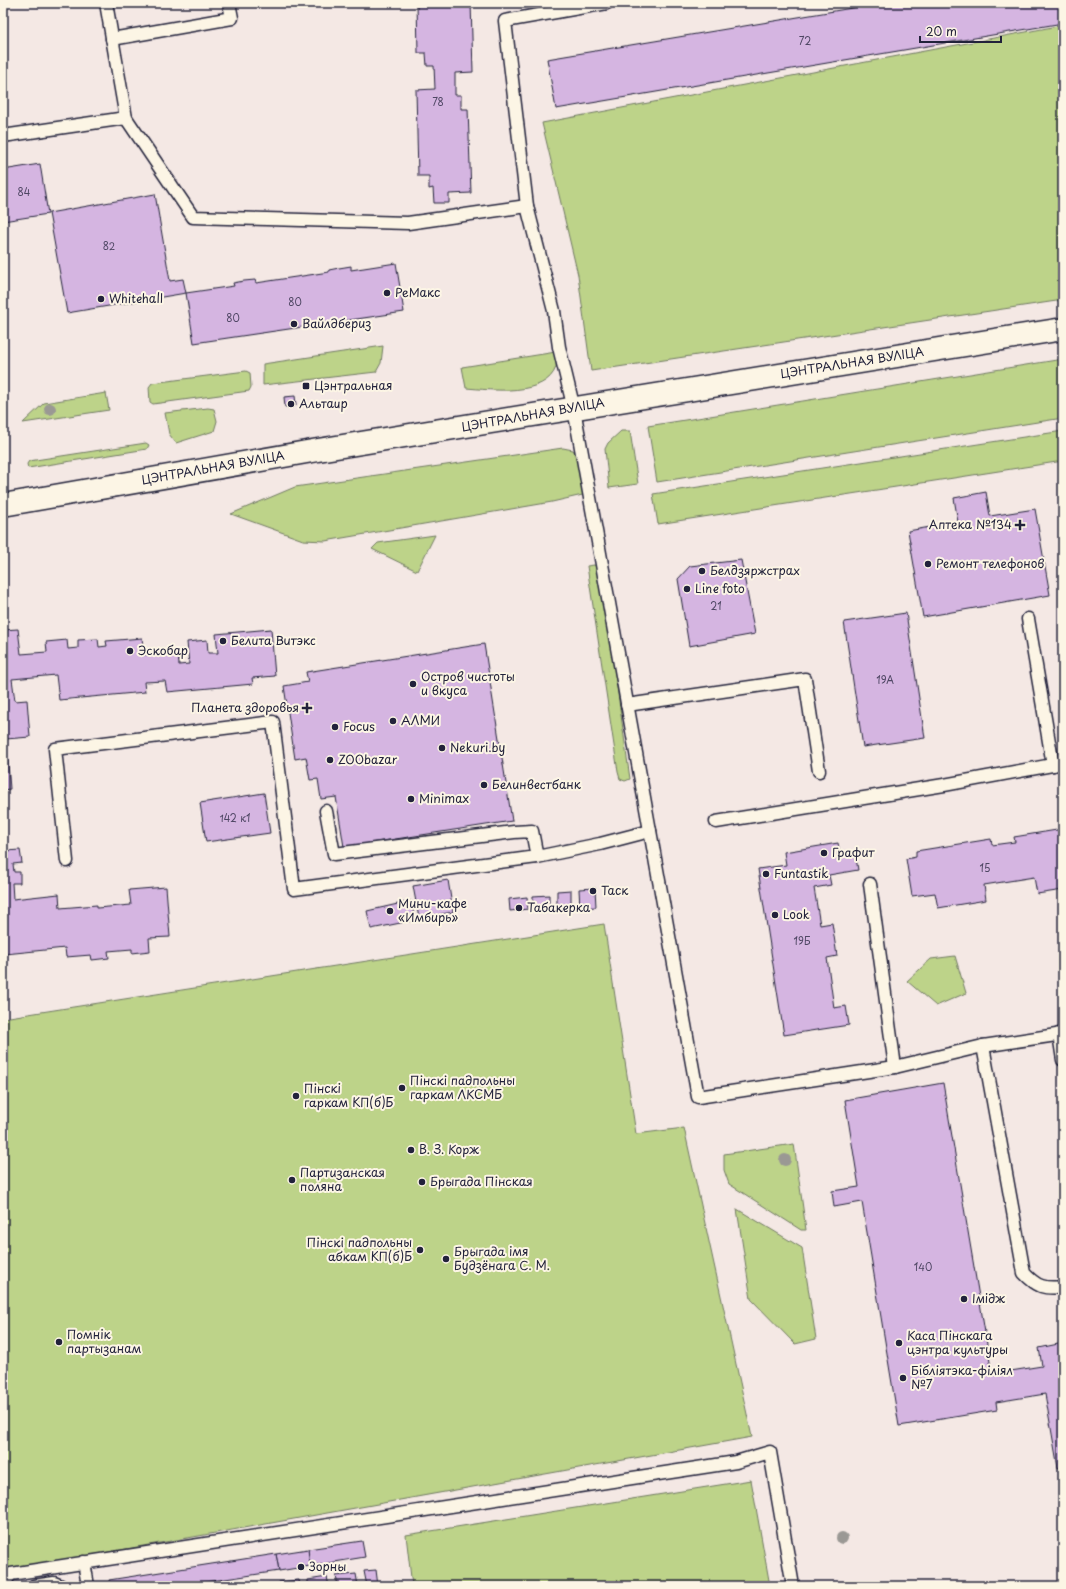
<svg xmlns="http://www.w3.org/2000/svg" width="1066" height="1589" font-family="'Playpen Sans',sans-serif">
	<rect width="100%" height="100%" fill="#f4e8e4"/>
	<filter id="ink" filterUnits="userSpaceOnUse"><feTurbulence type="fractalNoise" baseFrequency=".025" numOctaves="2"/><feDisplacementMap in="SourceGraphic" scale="8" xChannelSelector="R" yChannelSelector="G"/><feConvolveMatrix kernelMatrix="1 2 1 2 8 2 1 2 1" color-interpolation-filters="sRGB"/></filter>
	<g filter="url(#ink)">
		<g fill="#bdd389" stroke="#707a62">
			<polygon points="1063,25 1063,300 591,371 578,275 542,123"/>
			<polygon points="383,346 381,363 376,372 263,385 263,364"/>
			<path d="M556 352C556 356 557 363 556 367 546 397 491 390 466 388L462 367Z"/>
			<polygon points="1063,359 1063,418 657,482 648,426"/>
			<polygon points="246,371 250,373 251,387 249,391 153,404 150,402 149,387 152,383"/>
			<polygon points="106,393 109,410 23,423 44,403"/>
			<polygon points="208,408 214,409 217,421 214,431 176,443 169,434 165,413"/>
			<polygon points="621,431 630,431 638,484 609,488 605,449 608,443"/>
			<polygon points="1063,431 1063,461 658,524 653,494"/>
			<polygon points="146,443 149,445 147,449 28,468 27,464 29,461"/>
			<polygon points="563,448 573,450 580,461 587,494 552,502 325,541 303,540 231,514 295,487"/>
			<polygon points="435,535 417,571 372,549 378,543"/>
			<polygon points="594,565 600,567 630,779 625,781 620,779 618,772 587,566"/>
			<polygon points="604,924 636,1134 684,1128 752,1437 3,1571 3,1018"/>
			<polygon points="955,956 966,993 936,1006 907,981 931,959"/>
			<polygon points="794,1144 806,1230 801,1230 729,1184 724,1170 724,1154"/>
			<polygon points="737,1209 802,1248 816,1339 795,1344 751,1299"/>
			<polygon points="751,1480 770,1586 412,1586 406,1535"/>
		</g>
		<g fill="#d5b5e1" stroke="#22223b">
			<polygon points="417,3 471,3 473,72 455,73 455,95 461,95 461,109 468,109 471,193 449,194 449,203 434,203 433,188 429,189 429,176 418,176 416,90 435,89 434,66 427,66 426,53 418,53"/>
			<polygon points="882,3 1063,3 1063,23 556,109 547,59"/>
			<polygon points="40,164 48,214 3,221 3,170"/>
			<polygon points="155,194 170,281 183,279 186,293 67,313 49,213"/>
			<polygon points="396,263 404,312 194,343 186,293 234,286 233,283 244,281 255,280 256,283 329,272 329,270 339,268 351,266 351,270"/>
			<polygon points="295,396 296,405 285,407 284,397"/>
			<polygon points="986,492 990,516 1035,509 1050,595 923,617 908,531 958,522 954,498"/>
			<polygon points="741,560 755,634 689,646 678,579 690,566"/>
			<polygon points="906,613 925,738 863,747 844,622"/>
			<polygon points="18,629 21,654 47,652 46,642 67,640 68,649 78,648 78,640 98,639 99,647 107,646 106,641 142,638 144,655 178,652 179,665 189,664 187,642 207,640 208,653 218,653 216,634 271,629 275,676 252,678 253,684 167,692 165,681 144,682 145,692 59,700 56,675 12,679 15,701 27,700 30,737 6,739 10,789 3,790 3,630"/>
			<polygon points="484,644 512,821 344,847 336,797 321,799 318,779 310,780 306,757 295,759 284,686 308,682 306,672"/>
			<polygon points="264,793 270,833 206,842 200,803"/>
			<polygon points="3,821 6,851 20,850 22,863 13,864 14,872 20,872 20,883 12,883 13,899 59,894 60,908 97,905 97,908 131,905 129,890 166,887 170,937 149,938 150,951 132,953 132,949 108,951 109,958 92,960 91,955 66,957 65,948 5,954 6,962 3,962"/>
			<polygon points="1063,829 1063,890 1037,894 1034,877 984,885 986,900 938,908 935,893 912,896 906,859 916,857 916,851 991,839 992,845 1015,842 1014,837"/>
			<polygon points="838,843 840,854 855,852 858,870 829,875 831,885 814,888 820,925 832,923 837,956 827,958 834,1008 846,1006 849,1025 784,1035 758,869 786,865 784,852"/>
			<polygon points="448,880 453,912 419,918 413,886"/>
			<polygon points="595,888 596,907 580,908 579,889"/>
			<polygon points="571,890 571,905 557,906 557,891"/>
			<polygon points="549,895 549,908 533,909 533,896"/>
			<polygon points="527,897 528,909 510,911 509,899"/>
			<polygon points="411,901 415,920 371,929 367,911"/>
			<polygon points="943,1083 992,1374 1042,1366 1039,1348 1063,1343 1063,1467 1058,1468 1045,1394 996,1402 997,1410 899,1426 862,1202 834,1207 832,1191 859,1187 845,1100"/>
			<polygon points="362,1541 365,1557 310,1566 308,1549"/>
			<polygon points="308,1549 310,1566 279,1571 276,1554"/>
			<polygon points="276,1554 279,1571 178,1586 110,1586 109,1580"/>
			<polygon points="376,1570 378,1586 367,1586 364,1571"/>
			<polygon points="356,1574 358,1586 338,1586 336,1576"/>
			<polygon points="327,1577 329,1586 308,1586 308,1580"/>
			<polygon points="299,1580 300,1586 279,1586 279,1582"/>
		</g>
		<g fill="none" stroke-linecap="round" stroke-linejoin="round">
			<g stroke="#22223b" stroke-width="15">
				<g id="lane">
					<polyline points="106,3 126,118"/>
					<polyline points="112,39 232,18 229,3"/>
					<polyline points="3,136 126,118 193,217 408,223 527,206 554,311 559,347 574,409 698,1097 895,1067 983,1046 1063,1034"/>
					<polyline points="527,206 505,21 607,3"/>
					<polyline points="1028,619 1053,765"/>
					<polyline points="627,705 805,679 819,771"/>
					<polyline points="326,811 334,854 514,832 532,831 537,857"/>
					<polyline points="716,822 944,785 1063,763"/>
					<polyline points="67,861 55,749 273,722 294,889 537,857 600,844 650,831"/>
					<polyline points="870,884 895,1067"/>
					<polyline points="1059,1034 1063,1060"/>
					<path d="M983 1046 1024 1273C1037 1287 1044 1289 1063 1287"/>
					<polyline points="84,1562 88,1586"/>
					<polyline points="3,1584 11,1574 736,1462 770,1452 793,1586"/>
					<polyline points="34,1586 54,1583 61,1586"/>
				</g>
			</g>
			<g stroke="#22223b" stroke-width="25">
				<polyline id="secondary" points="3,505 318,450 1063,329"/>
			</g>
			<use href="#lane" stroke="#fcf5e5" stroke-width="12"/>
			<use href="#secondary" stroke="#fcf5e5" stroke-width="22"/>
		</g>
		<g fill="#9a9894">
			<circle cx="50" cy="409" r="6"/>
			<circle cx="785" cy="1160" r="6"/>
			<circle cx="842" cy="1538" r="6"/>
		</g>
	</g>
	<g fill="#22223b" stroke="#fcf5e5" stroke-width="1.5">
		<circle cx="387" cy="293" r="4"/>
		<circle cx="101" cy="299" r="4"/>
		<circle cx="294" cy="324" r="4"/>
		<rect x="302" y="382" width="8" height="8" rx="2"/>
		<circle cx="291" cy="404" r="4"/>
		<path d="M1018 519h4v4h4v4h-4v4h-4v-4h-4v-4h4z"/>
		<circle cx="928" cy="564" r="4"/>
		<circle cx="702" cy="571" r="4"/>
		<circle cx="687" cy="589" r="4"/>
		<circle cx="223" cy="641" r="4"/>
		<circle cx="130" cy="651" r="4"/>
		<circle cx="413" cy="684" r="4"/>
		<path d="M305 702h4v4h4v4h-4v4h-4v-4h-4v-4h4z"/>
		<circle cx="393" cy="721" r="4"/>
		<circle cx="335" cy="727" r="4"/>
		<circle cx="442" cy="748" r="4"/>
		<circle cx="330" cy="760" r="4"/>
		<circle cx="484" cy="785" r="4"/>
		<circle cx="411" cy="799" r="4"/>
		<circle cx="824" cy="853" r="4"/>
		<circle cx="766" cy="874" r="4"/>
		<circle cx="593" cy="891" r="4"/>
		<circle cx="519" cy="908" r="4"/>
		<circle cx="390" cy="911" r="4"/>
		<circle cx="775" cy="915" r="4"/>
		<circle cx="402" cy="1088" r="4"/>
		<circle cx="296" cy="1096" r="4"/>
		<circle cx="411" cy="1150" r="4"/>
		<circle cx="292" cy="1180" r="4"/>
		<circle cx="422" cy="1182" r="4"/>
		<circle cx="420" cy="1250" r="4"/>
		<circle cx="446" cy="1259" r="4"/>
		<circle cx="964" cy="1299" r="4"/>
		<circle cx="59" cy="1342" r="4"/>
		<circle cx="899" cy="1343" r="4"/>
		<circle cx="903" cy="1378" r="4"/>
		<circle cx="301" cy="1567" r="4"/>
	</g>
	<g text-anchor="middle" stroke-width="4" stroke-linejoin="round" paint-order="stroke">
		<g font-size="10" fill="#4f4764">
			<text x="805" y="45">72</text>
			<text x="438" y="106">78</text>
			<text x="24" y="196">84</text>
			<text x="109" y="250">82</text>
			<text x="295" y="306">80</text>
			<text x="233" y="322">80</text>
			<text x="716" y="610">21</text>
			<text x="885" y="684">19А</text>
			<text x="235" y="822">142 к1</text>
			<text x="985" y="872">15</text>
			<text x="802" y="945">19Б</text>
			<text x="923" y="1271">140</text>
		</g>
		<g font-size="12" fill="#22223b" stroke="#fcf5e5" text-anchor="start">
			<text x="395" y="297">РеМакс</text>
			<text x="109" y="303">Whitehall</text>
			<text x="302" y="328">Вайлдбериз</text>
			<text x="314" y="390">Цэнтральная</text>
			<text x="299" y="408">Альтаир</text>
			<text x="1012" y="529" text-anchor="end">Аптека №134</text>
			<text x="936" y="568">Ремонт телефонов</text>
			<text x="710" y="575">Белдзяржстрах</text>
			<text x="695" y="593">Line foto</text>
			<text x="231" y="645">Белита Витэкс</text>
			<text x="138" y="655">Эскобар</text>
			<text x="421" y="681">Остров чистоты<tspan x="421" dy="14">и вкуса</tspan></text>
			<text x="299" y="712" text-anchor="end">Планета здоровья</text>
			<text x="401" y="725">АЛМИ</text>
			<text x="343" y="731">Focus</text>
			<text x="450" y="752">Nekuri.by</text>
			<text x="338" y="764">ZOObazar</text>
			<text x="492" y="789">Белинвестбанк</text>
			<text x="419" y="803">Minimax</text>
			<text x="832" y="857">Графит</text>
			<text x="774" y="878">Funtastik</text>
			<text x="601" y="895">Таск</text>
			<text x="398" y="908">Мини-кафе<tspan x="398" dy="14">«Имбирь»</tspan></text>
			<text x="527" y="912">Табакерка</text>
			<text x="783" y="919">Look</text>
			<text x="410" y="1085">Пінскі падпольны<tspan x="410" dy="14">гаркам ЛКСМБ</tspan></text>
			<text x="304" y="1093">Пінскі<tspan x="304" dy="14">гаркам КП(б)Б</tspan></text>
			<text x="419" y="1154">В. З. Корж</text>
			<text x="300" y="1177">Партизанская<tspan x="300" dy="14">поляна</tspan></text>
			<text x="430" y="1186">Брыгада Пінская</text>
			<text x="412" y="1247" text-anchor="end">Пінскі падпольны<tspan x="412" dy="14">абкам КП(б)Б</tspan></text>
			<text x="454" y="1256">Брыгада імя<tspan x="454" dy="14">Будзёнага С. М.</tspan></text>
			<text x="972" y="1303">Імідж</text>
			<text x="67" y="1339">Помнік<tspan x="67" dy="14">партызанам</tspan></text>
			<text x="907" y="1340">Каса Пінскага<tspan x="907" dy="14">цэнтра культуры</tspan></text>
			<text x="911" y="1375">Бібліятэка-філіял<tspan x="911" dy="14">№7</tspan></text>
			<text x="309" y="1571">Зорны</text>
		</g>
		<g font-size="12" fill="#22223b" stroke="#fcf5e5">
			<text transform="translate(852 363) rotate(-9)" y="4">ЦЭНТРАЛЬНАЯ ВУЛІЦА</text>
			<text transform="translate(533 415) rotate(-10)" y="4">ЦЭНТРАЛЬНАЯ ВУЛІЦА</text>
			<text transform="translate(213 468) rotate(-10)" y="4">ЦЭНТРАЛЬНАЯ ВУЛІЦА</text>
		</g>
	</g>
	<rect width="1066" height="1589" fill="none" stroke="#fcf5e5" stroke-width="16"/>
	<rect x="8" y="8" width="1050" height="1573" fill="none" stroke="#22223b" stroke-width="1.5" filter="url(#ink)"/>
	<path d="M920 36v6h81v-6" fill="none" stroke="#22223b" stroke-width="2"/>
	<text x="926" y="36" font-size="12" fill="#22223b" stroke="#fcf5e5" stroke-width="3" paint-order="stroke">20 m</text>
</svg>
